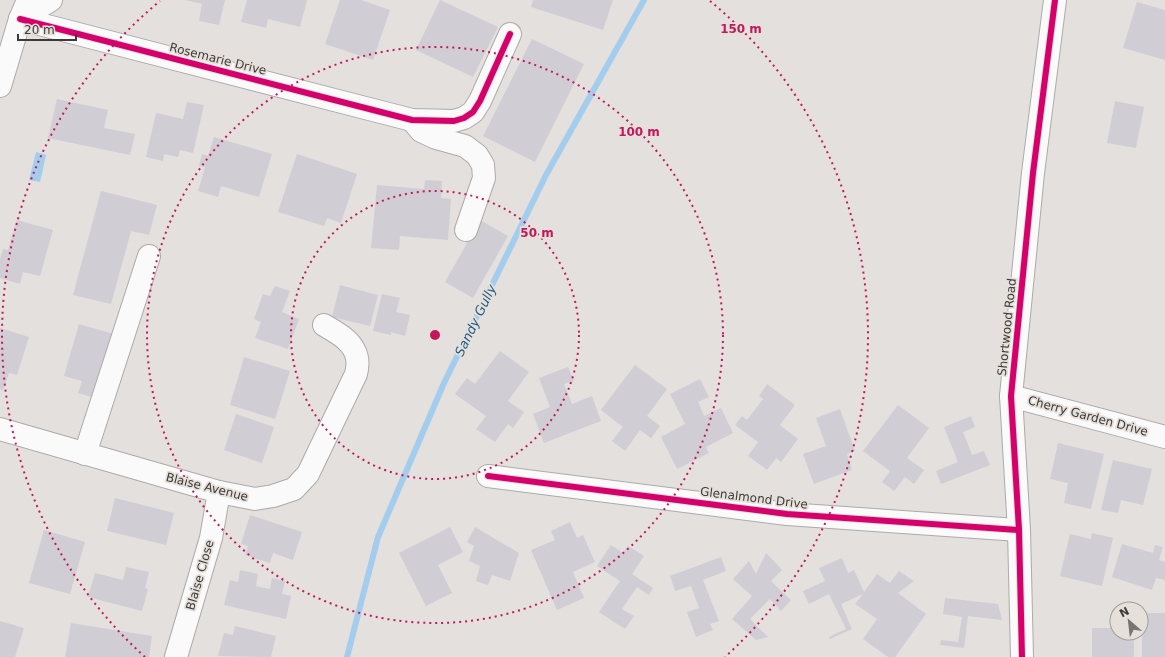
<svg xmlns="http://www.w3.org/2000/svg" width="1165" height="657" font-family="'DejaVu Sans',sans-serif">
	<rect width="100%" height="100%" fill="#e3e0de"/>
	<polygon fill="#a3cced" points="36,152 46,155 40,182 29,180"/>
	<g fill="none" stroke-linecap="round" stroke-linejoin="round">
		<polyline stroke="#a3cced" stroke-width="6" points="347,657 378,537 444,383 546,175 644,0"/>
	</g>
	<g fill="#d1cdd4">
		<polygon points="185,0 225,0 219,25 199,21 202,4"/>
		<polygon points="247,0 307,0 300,27 268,19 266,28 241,22"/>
		<polygon points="340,0 361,0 390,10 373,60 325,44"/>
		<polygon points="440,0 498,27 473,77 416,50"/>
		<polygon points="533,0 613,0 603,30 531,7"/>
		<polygon points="1137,2 1165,10 1165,60 1123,48"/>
		<polygon points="532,39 584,64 535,162 483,136"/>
		<polygon points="57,99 108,110 104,128 135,134 130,155 48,138"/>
		<polygon points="1115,101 1144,107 1136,148 1107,143"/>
		<polygon points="187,102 204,105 193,153 180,150 178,157 164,154 163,161 146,157 156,113 183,119"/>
		<polygon points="214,137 272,154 259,197 221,186 218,197 198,191 205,167 199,166 202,154 208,156"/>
		<polygon points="297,154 357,174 341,223 327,218 324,226 278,212"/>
		<polygon points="425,180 442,181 441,198 451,199 448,240 400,236 399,250 371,248 377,185 424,189"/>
		<polygon points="101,191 157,205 149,235 131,231 111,304 73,295"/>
		<polygon points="17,220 53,230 40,276 23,272 20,284 0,278 0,259 3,249 8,250"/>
		<polygon points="480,220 508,236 473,298 445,282"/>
		<polygon points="340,285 378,295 370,326 332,317"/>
		<polygon points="275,286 290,291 282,312 299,319 288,349 255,338 261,322 254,319 263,294 270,296"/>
		<polygon points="382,294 400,298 396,312 410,315 405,336 391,332 391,335 373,331"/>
		<polygon points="79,324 121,336 102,400 78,393 82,381 64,376"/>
		<polygon points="0,328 29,337 17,375 9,373 3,390 0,389"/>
		<polygon points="500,351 529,372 508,401 524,412 513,428 508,424 495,442 476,429 486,416 455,394 467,378 475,384"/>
		<polygon points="244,357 290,371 275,419 230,405"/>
		<polygon points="635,365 667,389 647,416 660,426 651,438 640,430 625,451 612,441 623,427 601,410"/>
		<polygon points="568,367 574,381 564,384 572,404 592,396 601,421 544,443 533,414 550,407 539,378"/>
		<polygon points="700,379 709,397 698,402 704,416 721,408 733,433 706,447 709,453 677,469 661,437 685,424 670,394"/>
		<polygon points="767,384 795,405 780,425 798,439 781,462 776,458 767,470 748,456 758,442 735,425 742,416 747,420 763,399 759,396"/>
		<polygon points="898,405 929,428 907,458 924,470 914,484 905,477 894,491 882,482 890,471 863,451"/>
		<polygon points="840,409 855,451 847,454 852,470 814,484 803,454 826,446 816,418"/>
		<polygon points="236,414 274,427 262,463 224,450"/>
		<polygon points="971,416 975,427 963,432 972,455 984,451 990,465 941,484 936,471 958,462 944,427"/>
		<polygon points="1058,443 1104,454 1091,509 1064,503 1068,483 1050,479"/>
		<polygon points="1113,460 1152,469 1143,505 1121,500 1118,513 1101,510"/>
		<polygon points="115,498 174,513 166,545 107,531"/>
		<polygon points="250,515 302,532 293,560 273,553 270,563 245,555 248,546 241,544"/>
		<polygon points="570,522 577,538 583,535 595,562 573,572 584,598 557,610 531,550 555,540 551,531"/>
		<polygon points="450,527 463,552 438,565 452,593 426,606 399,553"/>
		<polygon points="475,527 519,553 510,581 492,575 488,585 476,581 480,566 469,561 474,546 467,542"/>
		<polygon points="44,530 85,542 70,594 29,583"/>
		<polygon points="1092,533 1113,538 1102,586 1060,576 1070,534 1091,539"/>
		<polygon points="1122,544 1153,553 1155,545 1163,547 1159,560 1165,562 1165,580 1156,578 1152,590 1112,577"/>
		<polygon points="611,545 623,553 628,546 644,556 632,574 653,588 649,595 637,587 622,609 634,616 625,629 599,612 620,581 597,566"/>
		<polygon points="766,553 782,570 771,581 791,600 781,611 770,599 750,619 768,637 756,640 732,619 752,596 733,579 749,561 756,574"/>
		<polygon points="721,557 726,571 703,580 719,621 710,624 713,630 696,637 687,612 699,608 691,586 675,591 670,576"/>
		<polygon points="842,558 848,573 854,570 864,592 877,574 890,583 899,571 914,581 898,593 926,614 895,657 888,657 863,639 877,619 855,604 863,594 841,604 852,629 830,639 829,637 846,629 829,594 809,604 803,591 825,581 819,568"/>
		<polygon points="126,567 149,572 145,588 148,589 142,611 88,597 95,573 123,580"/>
		<polygon points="240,570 258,574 256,586 270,589 272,578 285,581 282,594 291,596 286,619 224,605 230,580 238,582"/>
		<polygon points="945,598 998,604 1002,620 968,616 964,648 940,645 941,640 958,642 962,617 943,614"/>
		<rect x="1142" y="613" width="23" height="44"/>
		<polygon points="1113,617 1117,617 1117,633 1134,633 1134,657 1092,657 1092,628 1113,628"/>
		<polygon points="0,621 24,628 15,657 0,657"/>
		<polygon points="71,623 152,636 149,657 65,657"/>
		<polygon points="235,626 276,636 271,657 218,656 224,633 233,635"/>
	</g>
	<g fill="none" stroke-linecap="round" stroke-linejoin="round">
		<g stroke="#adaaa9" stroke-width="24">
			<g id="minor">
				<polyline points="20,19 412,120 454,121 464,118 473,112 480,101 510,34"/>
				<polyline points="20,19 51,0"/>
				<polyline points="0,86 20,19 28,0"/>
				<polyline points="412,120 421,131 436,138 465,146 477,155 483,165 484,178 466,230"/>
				<polyline points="1011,396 1165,437"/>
				<path d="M0 429 219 492 255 499 273 496 294 489 308 474 356 374C357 370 358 363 357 358 354 341 337 333 324 325"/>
				<polyline points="85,454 149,256"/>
				<polyline points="488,476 787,514 1019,530"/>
				<polyline points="176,657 211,538 219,492"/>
				<polyline points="1022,657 1019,530 1011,396 1033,173 1055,0"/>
			</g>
		</g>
		<use href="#minor" stroke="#fbfafa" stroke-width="22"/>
		<g stroke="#e6e0db" stroke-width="8">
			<g id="cycleway">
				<polyline points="20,19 412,120 454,121 464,118 473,112 480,101 510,34"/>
				<polyline points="488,476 787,514 1019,530"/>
				<polyline points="1022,657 1019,530 1011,396 1033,173 1055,0"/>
			</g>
		</g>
		<use href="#cycleway" stroke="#d6006c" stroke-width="6"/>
	</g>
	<g fill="none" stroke="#c2185b" stroke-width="2" stroke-dasharray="2 4">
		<circle cx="435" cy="335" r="144"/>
		<circle cx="435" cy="335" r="288"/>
		<path d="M145 657A433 433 0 0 1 160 1M710 1A433 433 0 0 1 725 657"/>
	</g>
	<g text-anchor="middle" stroke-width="3.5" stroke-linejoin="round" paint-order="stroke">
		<g font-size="12" fill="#3d3a38" stroke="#e6e0db">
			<text transform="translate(218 59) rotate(14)" y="4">Rosemarie Drive</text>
			<text transform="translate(1007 327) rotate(-84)" y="4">Shortwood Road</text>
			<text transform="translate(1088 416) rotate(15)" y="4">Cherry Garden Drive</text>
			<text transform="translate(207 487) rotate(14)" y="4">Blaise Avenue</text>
			<text transform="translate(754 498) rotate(7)" y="4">Glenalmond Drive</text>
			<text transform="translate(200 575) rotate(-74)" y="4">Blaise Close</text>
		</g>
		<g font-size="13" font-style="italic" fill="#255c85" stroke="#e6e0db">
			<text transform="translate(475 320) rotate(-64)" y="5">Sandy Gully</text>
		</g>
	</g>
	<circle cx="435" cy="335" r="6" fill="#c2185b" stroke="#e6e0db" stroke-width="2"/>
	<g font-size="12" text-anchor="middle" font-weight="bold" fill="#c2185b" stroke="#e6e0db" stroke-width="3.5" stroke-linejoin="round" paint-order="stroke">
		<text x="741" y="33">150 m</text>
		<text x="639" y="136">100 m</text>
		<text x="537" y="237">50 m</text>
	</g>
	<g transform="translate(1129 621) rotate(332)"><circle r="19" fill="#e6e0db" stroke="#a29e9a"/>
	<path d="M0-3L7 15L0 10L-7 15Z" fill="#777472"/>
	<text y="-6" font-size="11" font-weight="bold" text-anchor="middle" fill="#3d3a38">N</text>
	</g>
	<path d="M18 34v6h58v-6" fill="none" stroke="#3d3a38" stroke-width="2"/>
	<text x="24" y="34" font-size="12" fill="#3d3a38" stroke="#e6e0db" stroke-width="3" paint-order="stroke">20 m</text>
</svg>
